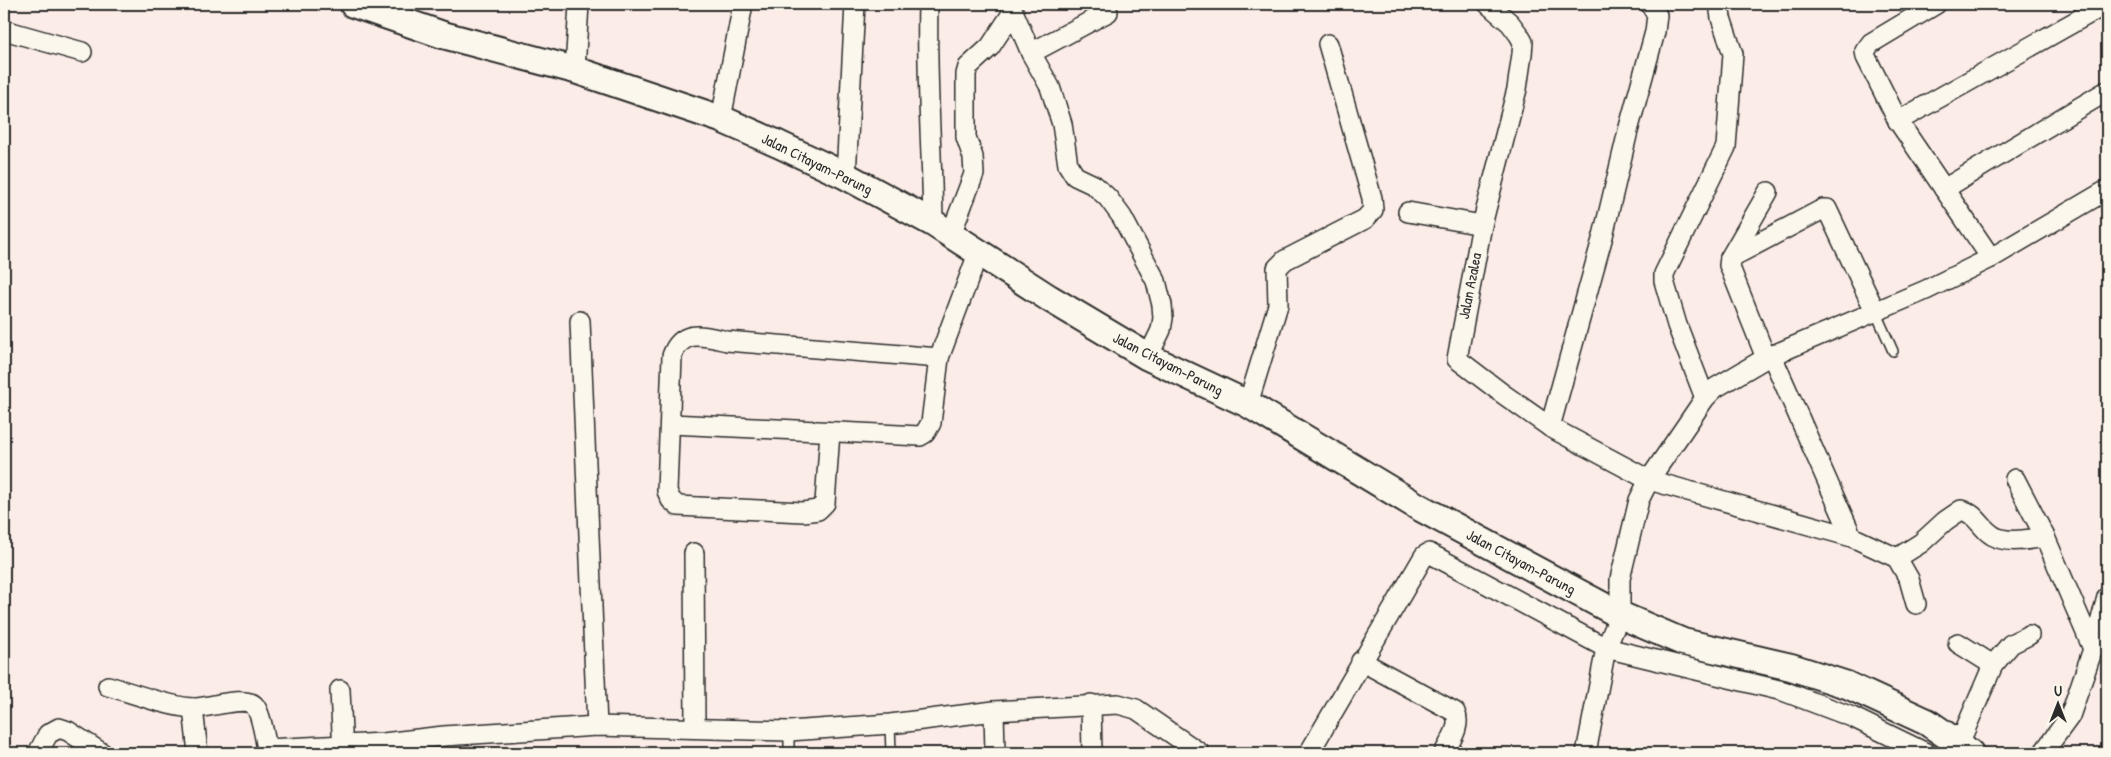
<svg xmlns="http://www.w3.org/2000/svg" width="2111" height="757" font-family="'Patrick Hand',sans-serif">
	<rect width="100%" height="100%" fill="#fbece7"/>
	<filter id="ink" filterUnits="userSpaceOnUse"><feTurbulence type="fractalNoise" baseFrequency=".02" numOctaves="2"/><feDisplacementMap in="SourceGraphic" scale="10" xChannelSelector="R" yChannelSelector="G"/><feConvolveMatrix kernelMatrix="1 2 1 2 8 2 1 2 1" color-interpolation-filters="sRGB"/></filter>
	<g filter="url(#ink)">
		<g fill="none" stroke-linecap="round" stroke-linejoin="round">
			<g stroke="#2b2b2b" stroke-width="12">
				<g id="lane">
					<polyline points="1875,311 1893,351"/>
					<polyline points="890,724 891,753"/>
					<polyline points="789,731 789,753"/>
				</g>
			</g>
			<g stroke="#2b2b2b" stroke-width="22">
				<g id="street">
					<path d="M928 4C926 77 932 150 933 223"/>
					<polyline points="1010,4 1031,53 1050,87 1062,124 1068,165 1075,176 1094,185 1108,198 1122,217 1156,281 1162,305 1163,318 1161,330 1148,357"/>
					<polyline points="1488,4 1510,23 1519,35 1523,42 1522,54 1517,89 1482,225 1457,359 1503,394 1550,427 1649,480 1852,537 1897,558 1909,579 1916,604"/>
					<polyline points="1936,4 1871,43 1865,51 1866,57 1898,121 1991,258"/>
					<polyline points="4,30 82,52"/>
					<polyline points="1031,53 1108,12"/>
					<polyline points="575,70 579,4"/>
					<polyline points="721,119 743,4"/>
					<polyline points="1898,121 2101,7"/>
					<polyline points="846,176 855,4"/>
					<polyline points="1944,189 2107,91"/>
					<polyline points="1768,192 1730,258 1823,209 1827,209 1875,311"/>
					<polyline points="1408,212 1482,225"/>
					<polyline points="951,234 974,174 973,157 966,137 966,74 968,67 990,47 1013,12"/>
					<polyline points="1730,258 1729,265 1766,358"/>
					<polyline points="580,321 597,726"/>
					<polyline points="1772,356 1852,537"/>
					<polyline points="1705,398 1677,325 1664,281 1664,274 1726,147 1733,54 1721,18 1719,4"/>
					<polyline points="1248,404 1278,305 1277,268 1285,260 1365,219 1373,210 1372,198 1328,44"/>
					<polyline points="671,424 920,436 925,433 931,423 939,358"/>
					<polyline points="1550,427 1603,236 1628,131 1655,32 1657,15 1650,4"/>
					<path d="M830 432 825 503 818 510 803 512 678 506 671 500 667 491 672 356C682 328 704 336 727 341L939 358 979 251"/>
					<polyline points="2015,479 2045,537"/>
					<polyline points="694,553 695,728"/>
					<path d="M1897 558 1921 543 1945 521 1961 510C1978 513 1982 533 1998 538 2012 543 2031 539 2045 537L2093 649"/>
					<polyline points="1958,643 1993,665 1959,744"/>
					<path d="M1361 661 1455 712C1462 726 1450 741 1444 753"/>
					<polyline points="1993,665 2011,644 2029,635"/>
					<path d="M108 686C130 692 172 708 194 708 206 708 246 696 254 705 261 712 265 739 267 749L383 743 444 736 597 726 789 731 890 724 994 711 1118 704 1136 709 1200 753"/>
					<polyline points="340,690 343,753"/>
					<polyline points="1091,704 1092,753"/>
					<polyline points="193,708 198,753"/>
					<polyline points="994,711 995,753"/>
					<polyline points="38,753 48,734 59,728 68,731 102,753"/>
					<polyline points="1309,753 1424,556 1429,553 1606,648 1783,691 1852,717 1926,753"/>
					<polyline points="1586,753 1606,648 1620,615 1620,579 1639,500 1649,480 1705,398 1715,388 1766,358 1926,290 1991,258 2107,190"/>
					<polyline points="2043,753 2070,716 2093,649 2107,597"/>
				</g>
			</g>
			<g stroke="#2b2b2b" stroke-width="30">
				<polyline id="secondary" points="353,4 443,35 575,70 721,119 778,144 846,176 933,223 1049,298 1148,357 1248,404 1417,506 1620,615 1683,642 1791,667 1847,685 1927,722 1959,744 1970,753"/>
			</g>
			<use href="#lane" stroke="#fbf7ec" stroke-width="9"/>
			<use href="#street" stroke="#fbf7ec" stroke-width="19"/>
			<use href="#secondary" stroke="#fbf7ec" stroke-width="26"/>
		</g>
	</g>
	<g text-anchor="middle" stroke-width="4" stroke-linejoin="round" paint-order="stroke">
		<g font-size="15" fill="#2b2b2b" stroke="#fbf7ec">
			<text transform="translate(817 164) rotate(26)" y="5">Jalan Citayam-Parung</text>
			<text transform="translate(1470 286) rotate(-79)" y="5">Jalan Azalea</text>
			<text transform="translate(1168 364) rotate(27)" y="5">Jalan Citayam-Parung</text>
			<text transform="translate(1521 562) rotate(28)" y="5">Jalan Citayam-Parung</text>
		</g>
	</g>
	<rect width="2111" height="757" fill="none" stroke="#fbf7ec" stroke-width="20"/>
	<rect x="10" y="10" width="2091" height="737" fill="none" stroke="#2b2b2b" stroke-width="2" filter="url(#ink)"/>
	<g transform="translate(2058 704)" stroke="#fbf7ec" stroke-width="4" paint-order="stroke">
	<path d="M0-4L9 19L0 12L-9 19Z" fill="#2b2b2b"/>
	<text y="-8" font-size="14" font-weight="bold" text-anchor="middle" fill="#2b2b2b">U</text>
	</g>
</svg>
